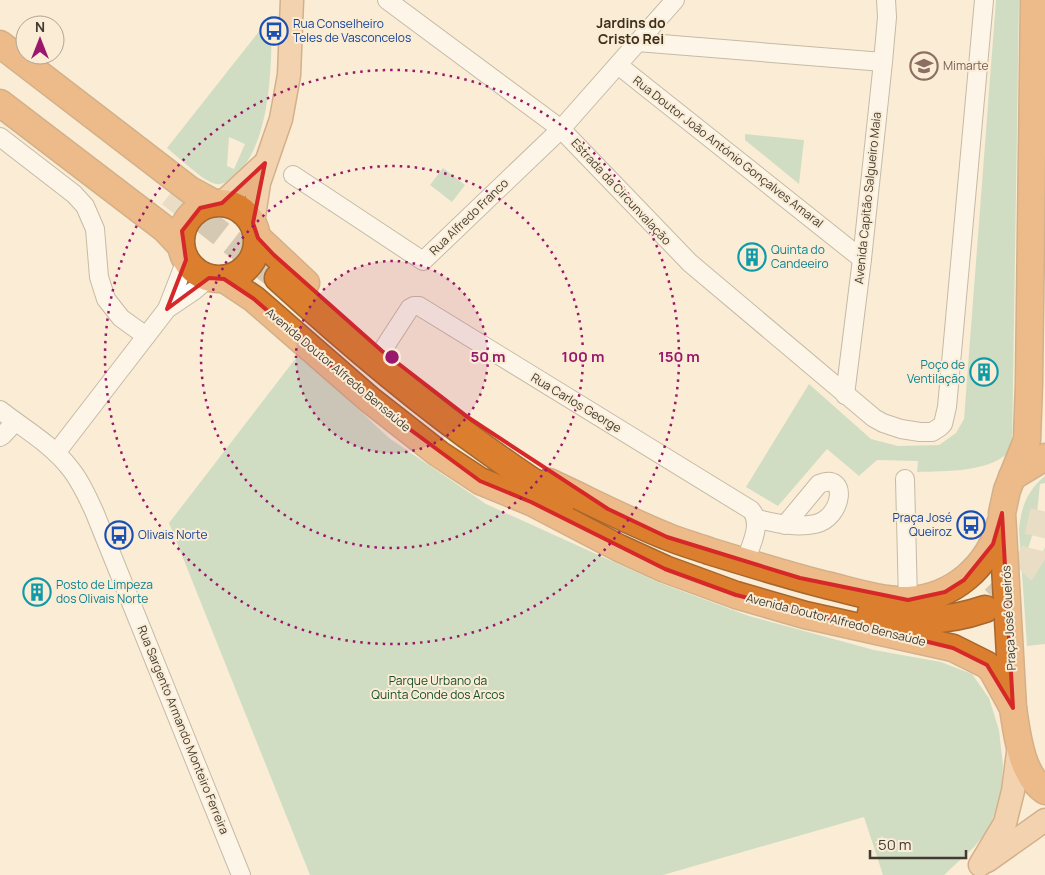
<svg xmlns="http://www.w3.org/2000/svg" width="1045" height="875" font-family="Manrope,sans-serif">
	<rect width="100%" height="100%" fill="#faecd5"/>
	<g fill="#a0cbab" fill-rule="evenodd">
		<path d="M996 0H1019L1012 448C994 473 945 471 917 472L918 461 877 460 859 476 827 449 778 506 746 487 809 384 871 439 898 446 939 445 956 433 964 419Z"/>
		<path d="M272 15C271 61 273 140 236 175 230 180 224 185 216 184 204 182 177 156 167 148ZM229 137 245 144 234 169 227 166Z"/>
		<polygon points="745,134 804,140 799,184 745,140"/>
		<polygon points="443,168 465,185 452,202 430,185"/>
		<polygon points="299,354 389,438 486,504 660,583 749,616 874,650 941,662 972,674 989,698 999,730 1003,765 1001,796 989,829 974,847 944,875 883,875 864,817 663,875 310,875 169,523"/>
		<path d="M1045 476V483L1040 484 1036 523 1027 552 1041 558 1045 547V644L1027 646 1019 530C1021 507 1027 491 1045 476Z"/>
	</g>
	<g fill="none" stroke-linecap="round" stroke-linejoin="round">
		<g stroke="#d5c9b4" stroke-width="26" stroke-dasharray="26 13" stroke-linecap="butt">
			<polyline points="170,194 278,278"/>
			<polyline points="994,599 1023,570 1034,552 1045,503"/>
		</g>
		<g stroke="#897d69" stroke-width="20">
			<g id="minor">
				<polyline points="387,0 561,129 690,263 874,418 883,423 901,429 920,432 932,432 940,427 943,424 947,407 984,0"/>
				<polyline points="637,42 883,62"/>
				<polyline points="618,65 862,259"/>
				<polyline points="0,137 74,194 85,206 95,229 99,277 106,299 121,318 146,336"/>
				<polyline points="293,175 423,261 561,129 675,0"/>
				<polyline points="167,309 186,260"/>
				<path d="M382 351 410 308 414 306H419L751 510C763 524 750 547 745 562"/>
				<polyline points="845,395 862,259 883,62 887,17 886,0"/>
				<path d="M0 410C23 428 51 444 69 467 80 480 87 496 94 511L241 875"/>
				<polyline points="0,437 3,435 15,422"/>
				<polyline points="56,453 167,309 195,290 209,278"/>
				<polyline points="905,479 908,600"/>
				<path d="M757 519C776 523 795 528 815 524 843 518 849 471 819 484L785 525"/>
			</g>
		</g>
		<g stroke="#a5672f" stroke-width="25">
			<g id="major">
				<polyline points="222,203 265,163"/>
				<polyline points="253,223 259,183 281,119 289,75 292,0"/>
				<polyline points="987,861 1045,820"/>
				<polyline points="980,865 1005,823 1013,791 1019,745"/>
			</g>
		</g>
		<g stroke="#a5672f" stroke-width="29">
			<g id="highway">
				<path d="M1034 0 1029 383 1027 440 1007 490 1002 513 1013 708C1017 734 1021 775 1045 791"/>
				<polyline points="0,44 190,190 214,203"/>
				<polyline points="0,103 165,229 181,246"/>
				<circle cx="219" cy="241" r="38"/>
				<polyline points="258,238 306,283"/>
				<path d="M278 278C346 340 415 399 490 452 514 469 537 486 563 500"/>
				<polyline points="224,279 254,299 370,400 439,454 480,481 531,502 619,548 665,569 736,595 805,615 953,648 987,665 992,670 1013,708"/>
				<polyline points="1012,477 1045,457"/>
				<path d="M549 482C588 500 626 520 666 536 680 542 695 546 709 551 748 563 787 575 826 585 852 591 881 601 908 600 953 598 989 566 1000 524"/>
				<path d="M871 613C913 622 944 623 985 609"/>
			</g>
		</g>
		<use href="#minor" stroke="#fff" stroke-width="18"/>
		<use href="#major" stroke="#e9b282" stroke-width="22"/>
		<use href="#highway" stroke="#db7f2e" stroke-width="26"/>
	</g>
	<path d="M0 0H1045V875H0ZM265 163 253 223 258 238 274 255 382 351 469 418 608 509 667 537 800 578 908 600 945 592 964 580 993 544 1002 513 1013 708 987 665 953 648 736 595 665 569 531 502 480 481 370 400 254 299 224 279 209 278 167 309 186 260 182 231 200 208 222 203Z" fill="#faecd5" fill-opacity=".55" fill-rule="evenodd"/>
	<path fill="none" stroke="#d62828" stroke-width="4" stroke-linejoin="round" d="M265 163 253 223 258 238 274 255 382 351 469 418 608 509 667 537 800 578 908 600 945 592 964 580 993 544 1002 513 1013 708 987 665 953 648 736 595 665 569 531 502 480 481 370 400 254 299 224 279 209 278 167 309 186 260 182 231 200 208 222 203Z"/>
	<circle cx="392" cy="357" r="96" fill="#9a186c" fill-opacity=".12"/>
	<g fill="none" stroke="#9a186c" stroke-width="2.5" stroke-dasharray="2.5 5">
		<circle cx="392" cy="357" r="96"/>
		<circle cx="392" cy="357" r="191"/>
		<circle cx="392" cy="357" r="287"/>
	</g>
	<defs>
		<g id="bus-ring" transform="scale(1.4375)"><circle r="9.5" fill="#faecd5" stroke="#1a4fb4" stroke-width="1.5"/><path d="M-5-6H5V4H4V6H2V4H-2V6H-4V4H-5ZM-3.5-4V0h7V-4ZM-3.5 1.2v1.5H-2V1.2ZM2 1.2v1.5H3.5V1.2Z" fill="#1a4fb4"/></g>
		<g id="school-ring" transform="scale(1.4375)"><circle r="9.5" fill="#faecd5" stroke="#8d6e63" stroke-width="1.5"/><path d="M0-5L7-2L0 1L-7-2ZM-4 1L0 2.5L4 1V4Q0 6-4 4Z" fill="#8d6e63"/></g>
		<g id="building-ring" transform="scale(1.4375)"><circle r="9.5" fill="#faecd5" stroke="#0f9aa8" stroke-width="1.5"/><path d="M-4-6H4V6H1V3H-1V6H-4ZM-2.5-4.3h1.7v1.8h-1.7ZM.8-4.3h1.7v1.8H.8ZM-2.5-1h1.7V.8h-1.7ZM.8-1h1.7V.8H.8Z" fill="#0f9aa8"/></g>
	</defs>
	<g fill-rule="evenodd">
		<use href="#bus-ring" x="274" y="31"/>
		<use href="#school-ring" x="924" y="66"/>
		<use href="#building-ring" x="752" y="257"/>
		<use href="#building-ring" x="984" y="372"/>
		<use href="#bus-ring" x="971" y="525"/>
		<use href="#bus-ring" x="119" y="535"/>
		<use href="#building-ring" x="37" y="592"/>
	</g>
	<g text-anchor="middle" stroke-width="4" stroke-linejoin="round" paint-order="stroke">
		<g font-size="12" fill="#164399" stroke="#faecd5" text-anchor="start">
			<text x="293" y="28">Rua Conselheiro<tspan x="293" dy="14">Teles de Vasconcelos</tspan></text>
			<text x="952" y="522" text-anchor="end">Praça José<tspan x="952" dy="14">Queiroz</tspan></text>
			<text x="138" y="539">Olivais Norte</text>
		</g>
		<g font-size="12" fill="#785e54" stroke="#faecd5" text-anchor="start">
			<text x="943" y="70">Mimarte</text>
		</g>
		<g font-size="12" fill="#413b32" stroke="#faecd5">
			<text transform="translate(728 152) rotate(38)" y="4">Rua Doutor João António Gonçalves Amaral</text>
			<text transform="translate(621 192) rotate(47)" y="4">Estrada da Circunvalação</text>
			<text transform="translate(868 198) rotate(-84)" y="4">Avenida Capitão Salgueiro Maia</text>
			<text transform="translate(469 217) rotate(-44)" y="4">Rua Alfredo Franco</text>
			<text transform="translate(338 370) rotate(40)" y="4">Avenida Doutor Alfredo Bensaúde</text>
			<text transform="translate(576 403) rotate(31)" y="4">Rua Carlos George</text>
			<text transform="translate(1009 618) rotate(-93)" y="4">Praça José Queirós</text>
			<text transform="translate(836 620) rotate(14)" y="4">Avenida Doutor Alfredo Bensaúde</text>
			<text transform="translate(183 730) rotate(68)" y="4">Rua Sargento Armando Monteiro Ferreira</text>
		</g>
		<g font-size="12" fill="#0d838f" stroke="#faecd5" text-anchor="start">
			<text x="771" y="254">Quinta do<tspan x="771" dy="14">Candeeiro</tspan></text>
			<text x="965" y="369" text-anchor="end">Poço de<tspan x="965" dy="14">Ventilação</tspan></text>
			<text x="56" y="589">Posto de Limpeza<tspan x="56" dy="14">dos Olivais Norte</tspan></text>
		</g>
		<g font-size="12" fill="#164e2b" stroke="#faecd5">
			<text x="438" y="685">Parque Urbano da<tspan x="438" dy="14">Quinta Conde dos Arcos</tspan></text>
		</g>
		<g font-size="14" font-weight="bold" fill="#3b301e" stroke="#faecd5">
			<text x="631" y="28">Jardins do<tspan x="631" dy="16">Cristo Rei</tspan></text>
		</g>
	</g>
	<circle cx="392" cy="357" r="8" fill="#9a186c" stroke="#faecd5" stroke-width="2.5"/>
	<g font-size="15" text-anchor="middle" font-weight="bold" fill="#9a186c" stroke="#faecd5" stroke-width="4" stroke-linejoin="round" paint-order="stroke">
		<text x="488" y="362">50 m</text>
		<text x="583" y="362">100 m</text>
		<text x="679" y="362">150 m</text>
	</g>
	<g transform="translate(40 40)"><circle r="24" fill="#faecd5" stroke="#b0a594"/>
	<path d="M0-4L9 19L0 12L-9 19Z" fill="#9a186c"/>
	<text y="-8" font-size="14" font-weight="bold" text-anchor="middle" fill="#413b32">N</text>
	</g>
	<path d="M870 850v8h96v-8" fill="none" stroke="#413b32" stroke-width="2.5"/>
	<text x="878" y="850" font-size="15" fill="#413b32" stroke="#faecd5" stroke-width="4" paint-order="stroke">50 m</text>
</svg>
